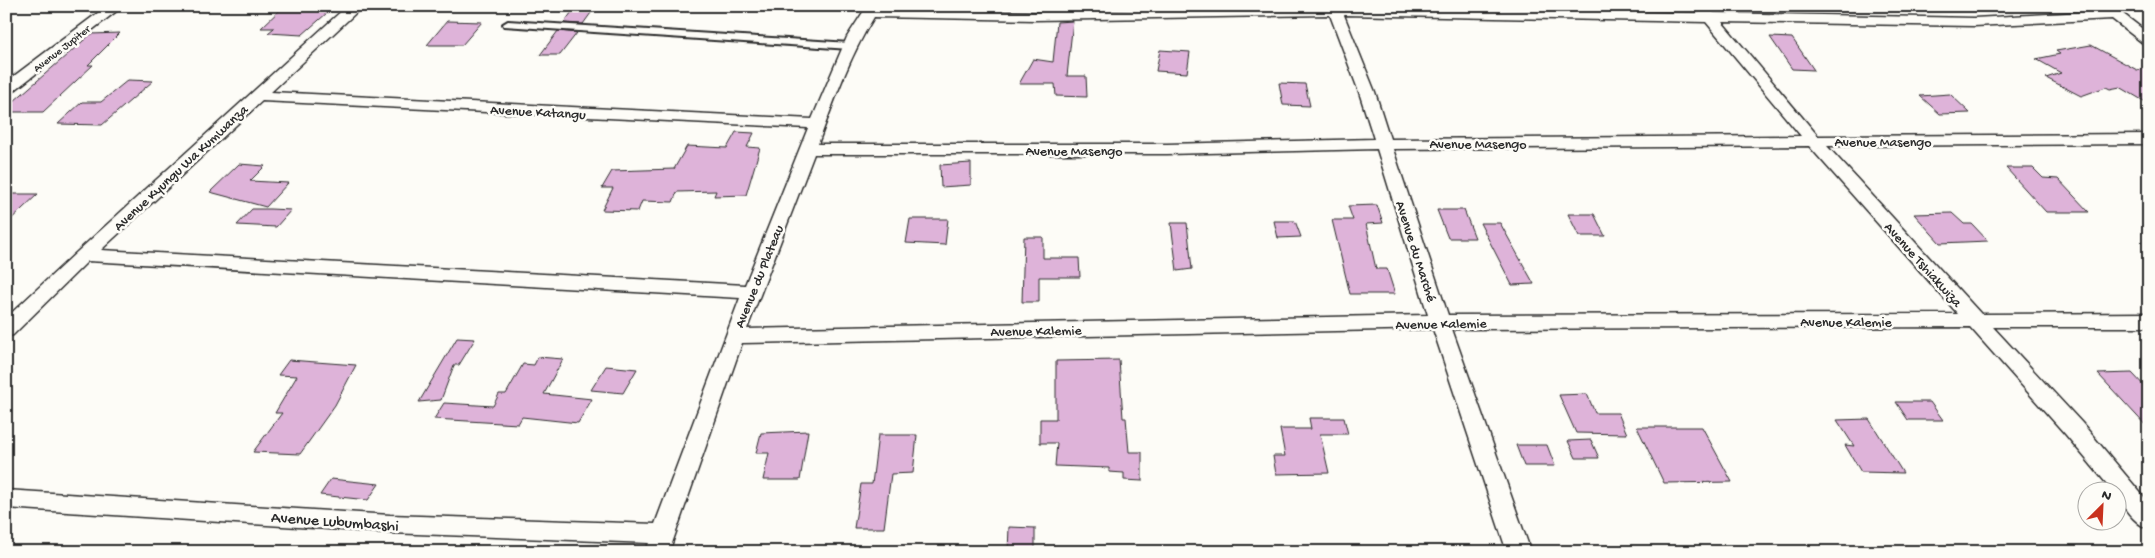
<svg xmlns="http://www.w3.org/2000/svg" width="2155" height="558" font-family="'Gochi Hand',sans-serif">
	<rect width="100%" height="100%" fill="#fdfcf7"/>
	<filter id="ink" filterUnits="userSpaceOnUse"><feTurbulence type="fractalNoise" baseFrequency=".02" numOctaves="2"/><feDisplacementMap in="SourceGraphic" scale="10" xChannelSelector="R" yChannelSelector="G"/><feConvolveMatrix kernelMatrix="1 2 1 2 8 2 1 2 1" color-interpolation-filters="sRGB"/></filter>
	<g filter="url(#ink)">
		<g fill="#deb3d9" stroke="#2b2b2b">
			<polygon points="284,6 335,6 302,35 268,33 274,28 261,28"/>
			<polygon points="576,6 596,6 583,24 564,23"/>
			<polygon points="447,21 482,22 462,45 427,45"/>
			<polygon points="1073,21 1067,76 1086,76 1087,97 1056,96 1055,84 1019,84 1033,59 1053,62 1057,22"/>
			<polygon points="558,31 577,33 560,55 540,55"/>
			<polygon points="120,33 88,65 93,65 43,112 6,112 6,108 91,34"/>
			<polygon points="1770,37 1792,38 1814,70 1792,69"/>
			<polygon points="2091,45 2137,70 2149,68 2149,104 2120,87 2110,89 2106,87 2081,96 2046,78 2061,73 2036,59 2060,54 2056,51"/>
			<polygon points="1160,50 1190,52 1187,73 1156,71"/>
			<polygon points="128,80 153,81 102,125 58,124 82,102 101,102"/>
			<polygon points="1279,83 1305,84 1310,106 1283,105"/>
			<polygon points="1950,94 1970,113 1940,114 1920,96"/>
			<polygon points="736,132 754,133 747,147 760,148 746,195 714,196 716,191 677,192 673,202 642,201 638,211 602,210 613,188 602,188 612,171 674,169 687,146 727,148"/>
			<polygon points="971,163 971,185 941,187 940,165"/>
			<polygon points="239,164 265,166 250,181 288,183 266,207 210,192"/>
			<polygon points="2006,168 2033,168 2043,178 2058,179 2089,212 2046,212"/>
			<polygon points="6,194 38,194 6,224"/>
			<polygon points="1377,205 1383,223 1366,224 1376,269 1387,269 1395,294 1350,294 1332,220 1353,220 1348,206"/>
			<polygon points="252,209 270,209 291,210 276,227 237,225"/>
			<polygon points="1437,210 1464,210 1475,238 1448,238"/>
			<polygon points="1952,213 1964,224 1972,224 1988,241 1940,243 1914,214"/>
			<polygon points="1568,214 1594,214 1605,236 1579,236"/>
			<polygon points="910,219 948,219 945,245 906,243"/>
			<polygon points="1274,221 1295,221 1301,237 1278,238"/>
			<polygon points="1171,223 1187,223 1192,269 1177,271"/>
			<polygon points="1480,223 1500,223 1534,284 1512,285"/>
			<polygon points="1024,237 1043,237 1043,258 1079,258 1080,277 1039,277 1039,302 1022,302"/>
			<polygon points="457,338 475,339 459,365 454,365 441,400 419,402"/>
			<polygon points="538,357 563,359 544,394 592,399 578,423 522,417 518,424 434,419 444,403 493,406 499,394 506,394 523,364 534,365"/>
			<polygon points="289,360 356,365 335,405 300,454 253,452 282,413 275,413 297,376 278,375"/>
			<polygon points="1119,360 1123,418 1126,418 1129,452 1142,452 1142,481 1124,480 1124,473 1109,472 1109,468 1055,466 1057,443 1040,443 1040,419 1056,419 1056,361"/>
			<polygon points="606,366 637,369 623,393 591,390"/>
			<polygon points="2132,373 2149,391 2149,429 2098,374"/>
			<polygon points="1587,394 1595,413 1618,413 1627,434 1576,433 1559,395"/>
			<polygon points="1896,402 1930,402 1943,420 1908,420"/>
			<polygon points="1309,418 1344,418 1348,434 1320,434 1329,473 1276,474 1273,456 1285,456 1280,429 1311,429"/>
			<polygon points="1869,419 1903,473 1861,472 1845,445 1854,446 1837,420"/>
			<polygon points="1637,427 1702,427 1732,482 1664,483"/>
			<polygon points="808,431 800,480 763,480 769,453 756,453 761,433"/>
			<polygon points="878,435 917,435 913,473 891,474 884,528 854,528 861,484 872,484"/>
			<polygon points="1591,440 1599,458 1576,458 1568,441"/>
			<polygon points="1516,445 1547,445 1555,466 1524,466"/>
			<polygon points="331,479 379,484 368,500 320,495"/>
			<polygon points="1009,527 1035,528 1035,552 1008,552"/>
		</g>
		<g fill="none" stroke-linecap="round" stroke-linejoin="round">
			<g stroke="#2b2b2b" stroke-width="4">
				<polygon id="pedestrian" points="508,21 850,43 855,46 850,49 504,26 503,24"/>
			</g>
			<g stroke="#2b2b2b" stroke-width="3">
				<g id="minor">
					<polygon points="107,6 123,6 11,93 6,95 6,82"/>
					<path d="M347 6H363L271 92 812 119 847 37 867 6H881L879 9 1035 12 1340 6 1699 13 1700 8C1707 6 1710 8 1714 13L1974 18 2102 11 2099 6H2113L2149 34V45L2144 44 2112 19 1974 26 1722 22 1818 136 2149 134V144L1827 146 1981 314 2149 313V327H1993L2082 423 2149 503V529C2136 525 2118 504 2118 490H2112L2066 435 1970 327 1452 329 1531 552H1507L1433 329 742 343 669 552H645L649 543 390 533 6 508V490L390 515 655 524 740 298 88 261 13 335 6 337V318L78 251ZM1330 15 1359 92 1374 139 1167 144H818C834 101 849 57 874 17L1035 20ZM1344 15 1706 22 1801 136 1390 139 1375 92ZM262 101 808 128 745 285 101 250ZM1809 146 1958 314 1448 315 1393 149ZM1377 149 1428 315 747 329 814 154H1167Z"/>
				</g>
			</g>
			<use href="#pedestrian" fill="#fdfcf7" fill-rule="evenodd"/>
			<use href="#minor" fill="#fdfcf7" fill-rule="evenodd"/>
		</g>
	</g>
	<g text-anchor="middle" stroke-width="5" stroke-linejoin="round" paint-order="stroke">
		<g font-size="11" fill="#2b2b2b" stroke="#fdfcf7">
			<text transform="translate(61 48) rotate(-38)" y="4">Avenue Jupiter</text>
		</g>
		<g font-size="14" fill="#2b2b2b" stroke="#fdfcf7">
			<text transform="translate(538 111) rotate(3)" y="5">Avenue Katangu</text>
			<text x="1883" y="146">Avenue Masengo</text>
			<text x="1478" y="148">Avenue Masengo</text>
			<text x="1074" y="155">Avenue Masengo</text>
			<text transform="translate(180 167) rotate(-43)" y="5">Avenue Kyungu Wa Kumwanza</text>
			<text transform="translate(1417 251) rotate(72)" y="5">Avenue du Marché</text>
			<text transform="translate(1924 264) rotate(48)" y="5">Avenue Tshiakwiza</text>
			<text transform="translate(758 276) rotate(-68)" y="5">Avenue du Plateau</text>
			<text x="1846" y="326">Avenue Kalemie</text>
			<text transform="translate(1441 323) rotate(-1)" y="5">Avenue Kalemie</text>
			<text transform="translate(1036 330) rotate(-1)" y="5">Avenue Kalemie</text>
		</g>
		<g font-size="16" fill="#2b2b2b" stroke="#fdfcf7">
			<text transform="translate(335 520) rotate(4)" y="6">Avenue Lubumbashi</text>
		</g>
	</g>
	<rect width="2155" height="558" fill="none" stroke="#fdfcf7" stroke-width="25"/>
	<rect x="12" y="12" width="2130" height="533" fill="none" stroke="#2b2b2b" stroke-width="2" filter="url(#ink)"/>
	<g transform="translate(2102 506) rotate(24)"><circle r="24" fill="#fdfcf7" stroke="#a9a8a5"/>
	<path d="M0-4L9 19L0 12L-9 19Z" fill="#c8321e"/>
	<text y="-8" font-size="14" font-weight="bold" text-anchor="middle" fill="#2b2b2b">N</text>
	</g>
</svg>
